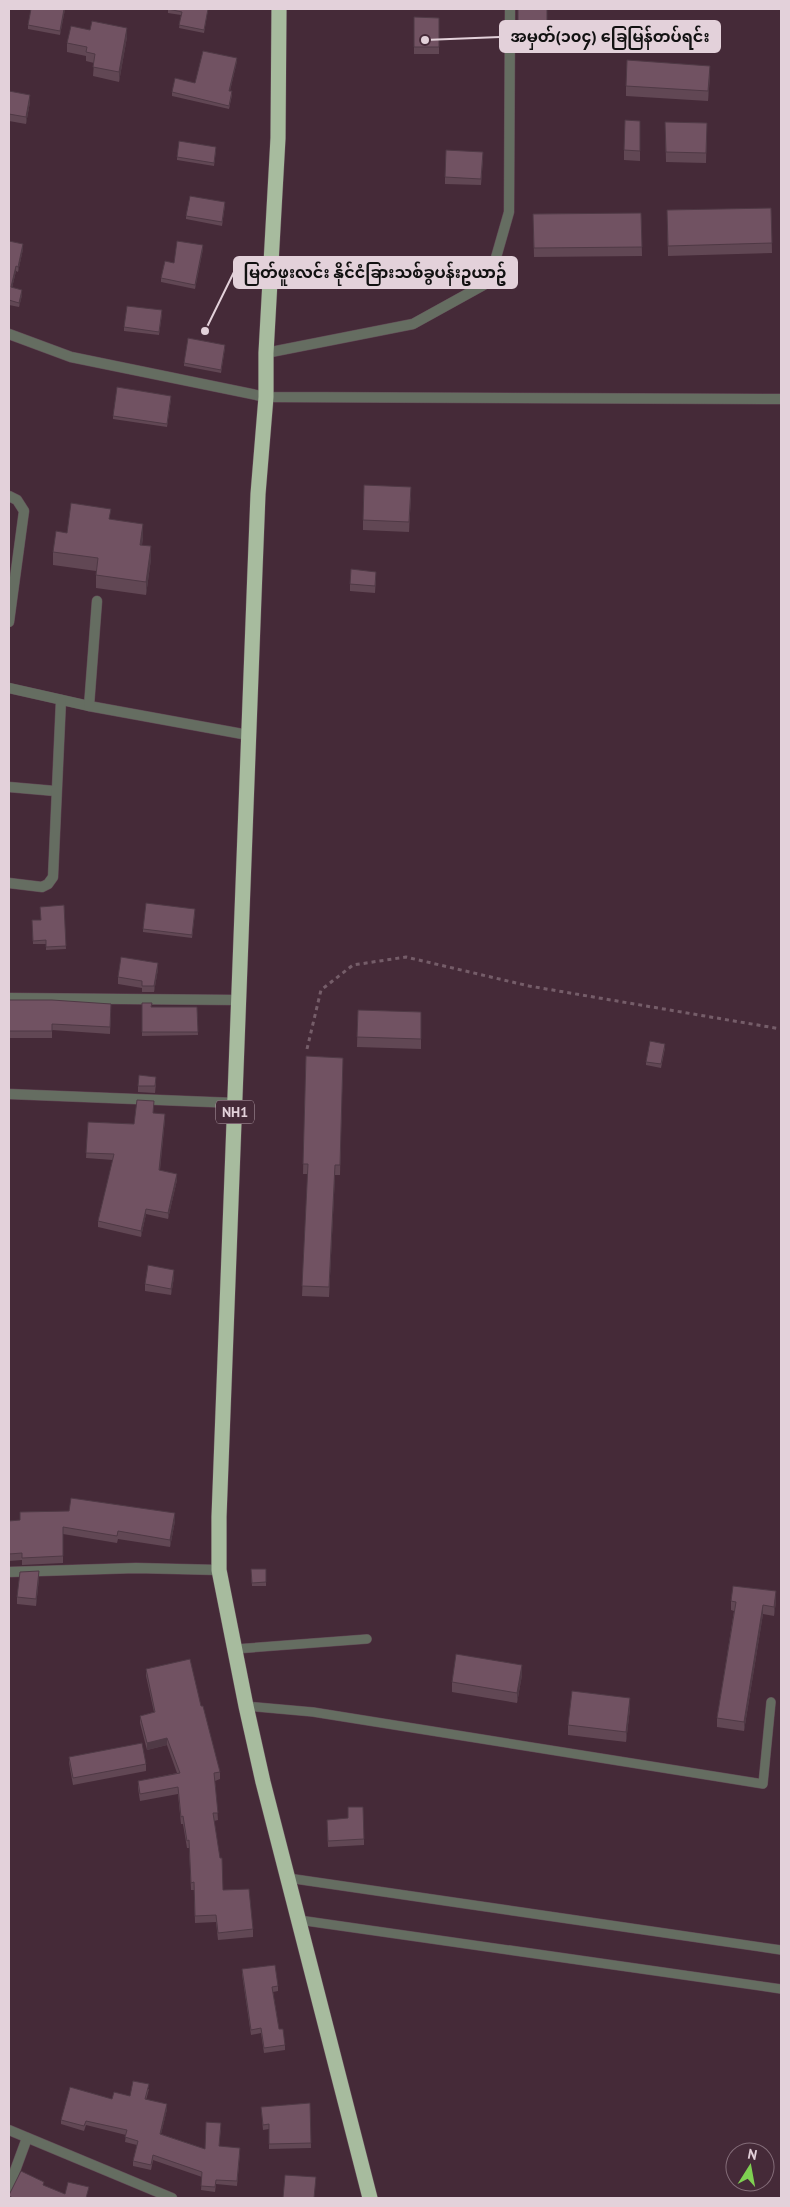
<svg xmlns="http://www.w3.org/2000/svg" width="790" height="2207" font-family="'PT Sans','Noto Sans Myanmar',sans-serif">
	<rect width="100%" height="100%" fill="#452a38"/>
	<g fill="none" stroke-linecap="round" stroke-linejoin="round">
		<g stroke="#614855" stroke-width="10">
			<g id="lane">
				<polyline points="235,1649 367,1639"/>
				<polyline points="246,1706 313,1712 763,1784 771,1702"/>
				<polyline points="288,1878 781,1950"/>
				<polyline points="299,1920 781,1989"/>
			</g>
		</g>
		<g stroke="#614855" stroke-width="11">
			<g id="street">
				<polyline points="9,334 71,357 266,397 781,399"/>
				<polyline points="266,353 413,324 489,282 509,212 510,9"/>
				<polyline points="9,496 17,500 24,511 9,622"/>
				<polyline points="9,688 89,706 248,735"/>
				<polyline points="89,706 97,601"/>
				<polyline points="9,787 55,791"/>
				<polyline points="9,883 42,887 48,884 53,877 61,700"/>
				<polyline points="9,998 238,1000"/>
				<polyline points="9,1094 235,1103"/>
				<polyline points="9,1572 136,1568 219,1570"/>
				<polyline points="9,2130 172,2198"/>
				<polyline points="9,2187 27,2138"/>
			</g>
		</g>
		<g stroke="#614855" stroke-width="16">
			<polyline id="highway" points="279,9 278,138 266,353 266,397 258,494 255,570 219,1517 219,1570 246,1706 263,1782 370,2198"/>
		</g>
		<polyline stroke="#755d69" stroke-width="3" stroke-dasharray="4 4" stroke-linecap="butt" points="307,1049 321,990 353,965 406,957 529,986 781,1029"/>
		<use href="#lane" stroke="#656d61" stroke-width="9"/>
		<use href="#street" stroke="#656d61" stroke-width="10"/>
		<use href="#highway" stroke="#a7bb9e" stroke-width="15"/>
	</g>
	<g fill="#614754">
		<polygon points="31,9 65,9 60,35 28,29 28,25"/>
		<polygon points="168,9 208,9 204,33 179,28 181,15 168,13"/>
		<rect x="518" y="9" width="29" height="31"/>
		<polygon points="414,17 439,18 439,54 414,54"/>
		<polygon points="90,30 127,37 119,82 93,76 94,63 86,61 86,56 67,52 67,43"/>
		<polygon points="237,61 230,91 232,95 229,109 172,96 172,92 195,83"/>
		<polygon points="710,76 708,101 626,96 626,86"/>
		<polygon points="9,91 30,102 26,124 9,121"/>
		<polygon points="640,121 640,161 624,160 624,150"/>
		<polygon points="665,122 707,123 706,163 666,162"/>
		<polygon points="216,150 214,166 177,160 177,157"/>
		<polygon points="483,158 481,185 445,184 445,177"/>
		<polygon points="225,205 222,226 186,219 186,216"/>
		<polygon points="771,208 772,253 668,256 667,210"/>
		<polygon points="641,213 642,256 534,257 533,214"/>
		<polygon points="9,241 23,249 18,272 16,271 12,288 22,295 19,307 9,305"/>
		<polygon points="203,249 195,289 161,282 161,278"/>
		<polygon points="162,314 159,335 124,331 124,327"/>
		<polygon points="225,348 221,373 184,366 184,363"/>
		<polygon points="171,399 167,427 113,419 113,416"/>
		<polygon points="411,497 409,532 363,530 363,520"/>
		<polygon points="111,519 143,537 142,545 151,559 146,595 96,588 96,571 53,565 53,552 67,533"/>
		<polygon points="376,578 375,593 350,591 350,584"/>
		<polygon points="64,905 66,949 46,950 46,944 33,944 32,920 41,920"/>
		<polygon points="195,912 192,938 143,932 143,929"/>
		<polygon points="158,969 154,992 142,992 142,988 118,984 118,977"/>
		<polygon points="9,1000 111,1011 110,1034 52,1030 52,1038 9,1038"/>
		<polygon points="142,1003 152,1007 197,1007 198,1035 142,1036"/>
		<polygon points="358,1010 421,1012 421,1049 357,1047"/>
		<polygon points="665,1048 661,1068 646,1065 646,1062"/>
		<polygon points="306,1056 343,1058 340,1175 335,1175 329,1297 302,1296 308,1174 303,1174"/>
		<polygon points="156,1083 155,1093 138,1092 138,1086"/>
		<polygon points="154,1113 165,1119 160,1170 177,1180 168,1219 146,1214 141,1237 98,1227 98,1221 113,1160 86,1158 88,1122 134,1124"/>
		<polygon points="174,1277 171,1295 145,1291 145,1284"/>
		<polygon points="9,1521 175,1521 170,1547 118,1539 117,1543 63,1534 63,1563 22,1565 22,1560 9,1561"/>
		<polygon points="251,1569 266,1569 266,1586 252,1586"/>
		<polygon points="39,1578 36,1606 17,1604 17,1597"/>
		<polygon points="731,1601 776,1601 774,1616 763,1614 744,1731 717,1727 717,1718 734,1611 731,1610"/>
		<polygon points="146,1669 201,1706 220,1772 220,1779 215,1781 218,1820 214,1821 223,1890 253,1929 253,1937 218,1940 216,1922 195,1923 194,1890 191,1890 189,1848 187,1848 183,1824 181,1824 178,1794 140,1801 138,1788 138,1781 177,1773 167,1745 147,1750 140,1723 140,1716 154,1712 146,1676"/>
		<polygon points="522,1675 517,1703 452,1692 452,1682"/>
		<polygon points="630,1708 626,1742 568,1735 568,1725"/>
		<polygon points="69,1757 146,1764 146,1771 73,1785 69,1763"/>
		<polygon points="327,1826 364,1839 364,1845 328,1847"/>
		<polygon points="242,1969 278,1986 278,1991 273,1992 279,2029 285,2045 285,2050 264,2053 261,2033 251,2035 242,1974"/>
		<polygon points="149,2089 146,2100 167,2109 161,2134 205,2149 221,2128 219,2146 240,2152 237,2186 216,2184 215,2192 201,2190 202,2177 153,2160 151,2170 133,2166 133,2161 137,2145 125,2142 126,2135 86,2125 84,2131 61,2124 61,2120 112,2099 130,2096"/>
		<polygon points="310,2103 311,2148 269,2149 269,2129 263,2130 261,2107"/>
	</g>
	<g fill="#4f3945">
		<polygon points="64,9 65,9 60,35 60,31"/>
		<polygon points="127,28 127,37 119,82 119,72"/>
		<polygon points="237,58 237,61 229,94 229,91"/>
		<polygon points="710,66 710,76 708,101 708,91"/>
		<polygon points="30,95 30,102 26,124 26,117"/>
		<polygon points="23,244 23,249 18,272 18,267"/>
		<polygon points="203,245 203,249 195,289 195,285"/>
		<polygon points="16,266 16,271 11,292 11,287"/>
		<polygon points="22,290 22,295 19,307 19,303"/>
		<polygon points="143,524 143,537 140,558 140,545"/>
		<polygon points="151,546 151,559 146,595 146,582"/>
		<polygon points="158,963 158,969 154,992 154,986"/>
		<polygon points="165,1114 165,1119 159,1176 159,1170"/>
		<polygon points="335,1165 335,1175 329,1297 329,1287"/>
		<polygon points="177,1174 177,1180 168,1219 168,1213"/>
		<polygon points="146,1209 146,1214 141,1237 141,1231"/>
		<polygon points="174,1270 174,1277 171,1295 171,1289"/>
		<polygon points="175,1513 175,1521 170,1547 170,1540"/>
		<polygon points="39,1571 39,1578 36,1606 36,1599"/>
		<polygon points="776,1591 776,1601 774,1616 774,1607"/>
		<polygon points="763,1605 763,1614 744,1731 744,1722"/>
		<polygon points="522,1665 522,1675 517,1703 517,1693"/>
		<polygon points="630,1698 630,1708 626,1742 626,1732"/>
		<polygon points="167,1738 167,1745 147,1750 147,1743"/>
		<polygon points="167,2104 167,2109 160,2138 160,2134"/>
	</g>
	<g fill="#715262" stroke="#4f3945">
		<polygon points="31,9 64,9 60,31 28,25"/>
		<polygon points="168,9 208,9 204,30 179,25 182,12"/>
		<rect x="518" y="9" width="29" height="24"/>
		<polygon points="414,17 439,18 439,47 414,47"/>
		<polygon points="92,21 127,28 119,72 93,67 95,54 86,52 87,47 67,43 71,26 90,30"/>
		<polygon points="203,51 237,58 229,91 232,91 229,106 172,92 175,78 195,83"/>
		<polygon points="627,60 710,66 708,91 626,86"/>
		<polygon points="9,91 30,95 26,117 9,114"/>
		<polygon points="625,120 640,121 640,151 624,150"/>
		<polygon points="665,122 707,123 706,153 666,152"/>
		<polygon points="179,141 216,147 214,163 177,157"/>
		<polygon points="446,150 483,152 481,179 445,177"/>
		<polygon points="190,196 225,202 222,222 186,216"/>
		<polygon points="771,208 772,243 668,246 667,210"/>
		<polygon points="641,213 642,247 534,248 533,214"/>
		<polygon points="9,241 23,244 18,267 16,266 11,287 22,290 19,303 9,300"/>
		<polygon points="177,241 203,245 195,285 161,278 165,261 174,263"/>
		<polygon points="127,306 162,310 159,332 124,327"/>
		<polygon points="188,338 225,345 221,370 184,363"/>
		<polygon points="117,387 171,396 167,424 113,416"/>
		<polygon points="364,485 411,487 409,522 363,520"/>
		<polygon points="71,503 111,509 109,519 143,524 140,545 151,546 146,582 96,575 98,558 53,552 56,531 67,533"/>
		<polygon points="351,569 376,572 375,586 350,584"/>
		<polygon points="146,903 195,909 192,935 143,929"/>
		<polygon points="64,905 66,946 46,947 46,940 33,941 32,920 41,920 40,907"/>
		<polygon points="121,957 158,963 154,986 142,986 142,981 118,977"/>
		<polygon points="9,1000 52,1000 111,1004 110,1027 52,1024 52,1031 9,1031"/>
		<polygon points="142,1003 152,1003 151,1007 197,1007 198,1032 142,1032"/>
		<polygon points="358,1010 421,1012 421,1039 357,1037"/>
		<polygon points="650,1041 665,1044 661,1064 646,1062"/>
		<polygon points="306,1056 343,1058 340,1165 335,1165 329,1287 302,1286 308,1164 303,1164"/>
		<polygon points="139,1075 156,1077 155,1086 138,1086"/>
		<polygon points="137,1100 154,1101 153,1113 165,1114 159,1170 177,1174 168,1213 146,1209 141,1231 98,1221 114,1154 86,1153 88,1122 134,1124"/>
		<polygon points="148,1265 174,1270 171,1289 145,1284"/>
		<polygon points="71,1498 175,1513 170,1540 118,1531 117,1536 63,1527 63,1556 22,1558 22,1553 9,1554 9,1521 20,1520 20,1512 69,1511"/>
		<polygon points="251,1569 266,1569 266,1582 252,1583"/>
		<polygon points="39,1571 36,1599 17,1597 20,1572"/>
		<polygon points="733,1586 776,1591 774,1607 763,1605 744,1722 717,1718 736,1602 731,1601"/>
		<polygon points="456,1654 522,1665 517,1693 452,1682"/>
		<polygon points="190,1659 201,1706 203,1706 220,1772 214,1773 218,1813 213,1813 220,1858 222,1858 223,1890 249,1889 253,1929 218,1933 216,1915 195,1916 194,1882 191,1883 189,1840 187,1841 183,1816 181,1817 178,1787 140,1794 138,1781 180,1773 167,1738 147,1743 140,1716 155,1712 146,1669"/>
		<polygon points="572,1691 630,1698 626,1732 568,1725"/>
		<polygon points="142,1743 146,1764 73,1778 69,1757"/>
		<polygon points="348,1807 363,1807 364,1839 328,1841 327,1820 348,1818"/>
		<polygon points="275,1965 278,1986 272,1987 279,2029 283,2029 285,2045 264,2048 261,2028 251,2030 242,1969"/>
		<polygon points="133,2081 149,2084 145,2099 167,2104 160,2134 205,2149 206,2122 221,2123 219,2146 240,2148 237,2181 216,2180 215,2187 201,2186 202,2172 153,2155 151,2165 133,2161 138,2141 125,2137 127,2130 86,2121 84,2126 61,2120 70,2087 112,2099 114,2092 130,2096"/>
		<polygon points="310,2103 311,2143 269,2144 269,2124 263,2125 261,2107"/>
		<polygon points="21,2171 44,2182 43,2185 65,2194 68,2182 89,2187 86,2198 13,2198 9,2196 9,2195"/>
		<polygon points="285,2175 316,2177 314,2198 283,2198"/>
	</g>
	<g text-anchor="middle" stroke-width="4.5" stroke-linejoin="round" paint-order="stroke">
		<rect fill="#452a38" stroke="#b49fa9" stroke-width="1" x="216" y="1100.5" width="38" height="23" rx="4"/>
		<g font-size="14" font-weight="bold" fill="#e3d1da">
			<text x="235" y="1117">NH1</text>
		</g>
	</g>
	<path fill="none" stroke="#e3d1da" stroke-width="2" d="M425 40L500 37M205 331L234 272"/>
	<g fill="#e3d1da" stroke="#452a38" stroke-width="2">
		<circle cx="425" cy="40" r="5"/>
		<circle cx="205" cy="331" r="5"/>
	</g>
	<g fill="#e3d1da" stroke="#e3d1da" stroke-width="2">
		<rect x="500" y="21" width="220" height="31" rx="5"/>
		<rect x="234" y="257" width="283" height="31" rx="5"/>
	</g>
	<g font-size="16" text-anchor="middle" font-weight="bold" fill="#111">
		<text x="610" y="42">အမှတ်(၁၀၄) ခြေမြန်တပ်ရင်း</text>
		<text x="375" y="278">မြတ်ဖူးလင်း နိုင်ငံခြားသစ်ခွပန်းဥယာဥ်</text>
	</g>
	<rect width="790" height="2207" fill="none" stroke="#e3d1da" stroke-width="20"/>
	<g transform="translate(750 2167) rotate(11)"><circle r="24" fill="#452a38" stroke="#846d79"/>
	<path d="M0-4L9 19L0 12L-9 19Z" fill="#7fd052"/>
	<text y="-8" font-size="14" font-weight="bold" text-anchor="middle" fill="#e3d1da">N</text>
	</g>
</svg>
